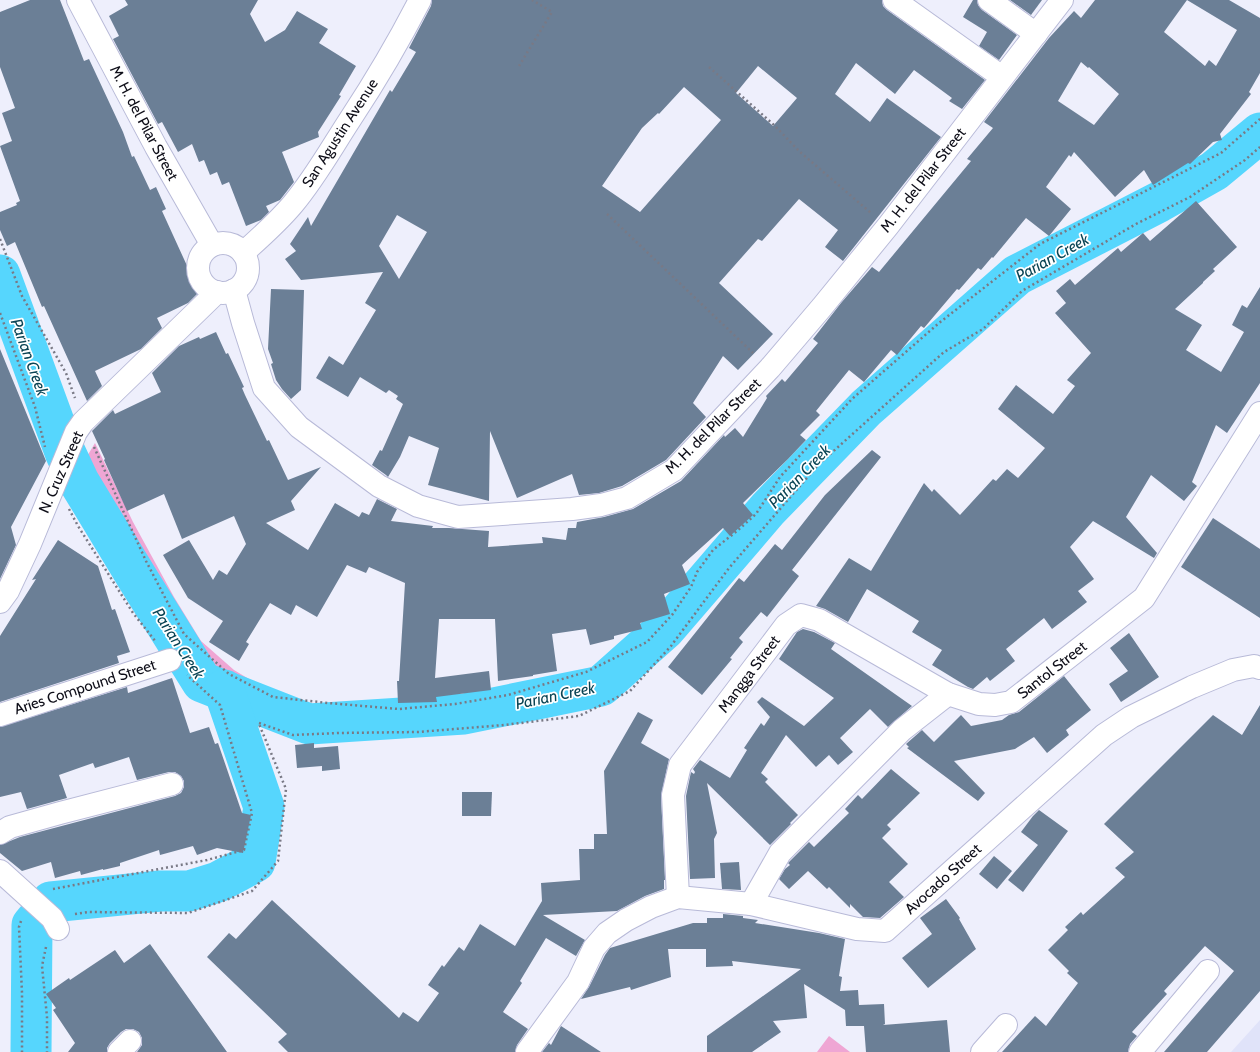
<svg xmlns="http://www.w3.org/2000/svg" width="1260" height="1052" font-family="Cabin,sans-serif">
	<rect width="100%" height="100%" fill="#eeeffc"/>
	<polygon fill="#e0e3f9" points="1260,1020 1260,1052 1231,1052"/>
	<g fill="#efa6d4">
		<polygon points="95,443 133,522 174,597 201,641 234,670 259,685 253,695 227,682 181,643 145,581 116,517 86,458"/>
		<polygon points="829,1036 850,1052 817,1052"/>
	</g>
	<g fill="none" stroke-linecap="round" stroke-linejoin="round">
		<g stroke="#56d6fd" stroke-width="41">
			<polyline points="0,275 65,452 79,482 136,576 202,682 309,724 464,714 601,686 665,629 768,509 866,408 1017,275 1159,202 1214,171 1260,133"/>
			<polyline points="31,1052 32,925 51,902 160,891 189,891 218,882 255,862 264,807 224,690"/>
		</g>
	</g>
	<g fill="#6b7f96" fill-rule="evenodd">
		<polygon points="30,0 60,0 84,61 89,59 123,132 132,157 134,156 150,190 156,187 166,209 162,211 199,292 188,303 157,318 162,328 141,349 95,371 102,386 87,401 44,306 42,307 15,242 7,246 0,230 0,212 17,205 16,203 20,201 0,146 12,141 2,113 15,108 0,67 0,12"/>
		<polygon points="125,0 258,0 250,14 265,42 285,30 297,11 328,29 319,43 356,66 339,95 341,96 318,132 319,137 282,152 294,182 280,200 266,206 269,212 261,220 246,226 229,182 222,185 217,172 210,175 204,160 199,162 192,144 178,152 162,122 158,124 113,39 119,36 109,16 128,5"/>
		<path d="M432 0H882L883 6 887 10 985 80 962 109 949 101 952 98 914 70 895 94 856 63 835 94 870 122 887 98 941 137 843 261 825 247 838 230 799 199 762 241 758 239 719 283 773 334 738 370 723 356 693 403 706 417 666 460 622 486 599 493 579 495 572 474 517 498 490 431 489 501 428 485 439 448 409 436 400 457 388 477 386 475 372 465 380 450 382 451 403 404 396 399 398 396 389 390 386 393 360 377 348 397 316 378 329 356 343 365 376 310 365 303 383 272 301 280 285 259 296 251 290 244 308 217 311 226 390 90 392 92 416 52 409 48 431 6ZM758 66 797 98 773 126 736 93ZM684 87 721 120 640 212 602 186 642 128 658 113 659 114ZM397 215 427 232 399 279 379 246Z"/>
		<polygon points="973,0 977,0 978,5 982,10 1017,35 999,60 979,46 987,32 963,17"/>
		<polygon points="1010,0 1042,0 1031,15"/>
		<path d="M1095 0H1229L1260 18V73L1249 92 1251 94 1220 134 1222 140 1213 142 1190 164 1188 163 1153 185 1144 170 1115 197 1074 152 1071 157 1069 155 1046 187 1071 209 1049 236 1026 218 993 258 992 257 981 270 978 268 959 290 957 289 924 328 921 326 897 355 891 350 864 382 849 370 816 411 820 415 800 435 806 440 788 459 743 503 753 515 730 536 723 528 682 565 690 584 664 594 670 614 640 623 642 629 614 636V639L590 645 586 629 552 634 557 671 533 675V676L498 681 495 619H439L435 678 489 671 491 690 436 697 437 702 398 703 397 681H399L405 583 369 567 366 573 347 565 317 617 296 605 291 615 270 603 246 642 249 644 239 661 209 642 223 621 188 598 163 555 189 540 213 580 219 570 227 575 246 544 234 516 182 539 164 494 127 511 104 460 105 459 92 431 113 410 115 414 161 392 152 373 179 346 199 337 200 339 216 332 226 354 228 353 244 387 242 388 245 395 267 441 269 440 288 480 321 467 291 501 295 510 266 523 308 550 335 503 359 517 362 512 369 515 377 499 397 509 391 521 433 526 432 528H449L489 531 488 547 543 543 542 537 566 540 568 528H576L577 522 604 517 633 509 681 481 724 435 725 437 735 428 743 437 767 398 766 396 782 379 785 382 818 343 813 339 841 303 872 267 879 272 971 161 967 159 993 128 984 122 1049 38 1074 11 1081 18ZM1187 0 1237 30 1216 66 1209 60 1205 66 1164 32ZM1081 62 1088 68 1089 67 1119 94 1094 125 1058 101Z"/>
		<polygon points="1196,201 1237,247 1213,269 1215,271 1203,282 1203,283 1175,309 1202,325 1186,350 1221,372 1244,332 1232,325 1242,305 1247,308 1260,287 1260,383 1227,433 1216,425 1192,482 1197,486 1184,501 1151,475 1126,517 1157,553 1154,558 1093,521 1070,547 1094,579 1078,591 1087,602 1052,629 1044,618 1006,649 1015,661 990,681 987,677 973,689 968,687 932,665 942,650 912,632 919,621 867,589 848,622 825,609 816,606 849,558 871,571 924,483 932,492 934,489 960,515 993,479 996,481 1007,469 1018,478 1045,448 998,409 1016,385 1053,414 1075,386 1067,380 1091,353 1055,313 1066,303 1056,291 1070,279 1075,285 1118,248 1121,252 1143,233 1150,241"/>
		<polygon points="271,289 304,290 301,390 291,399 282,389 276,380 271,364 273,363 268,349"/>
		<polygon points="0,349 46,461 11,527 16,545 0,579"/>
		<polygon points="872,450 881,457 792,570 799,576 767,617 761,612 739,638 743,642 730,658 732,659 702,695 668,667 739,578 744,582 775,544 782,550 825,495"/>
		<polygon points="1213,518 1260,549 1260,618 1181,567"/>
		<polygon points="58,540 98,566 112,610 115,609 130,652 117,656 119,663 0,702 0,636 36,579 32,580"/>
		<polygon points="803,629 814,632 835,643 831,649 912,706 888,727 870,709 840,738 853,752 838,765 829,755 816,767 786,735 761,773 768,779 765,782 798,815 790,823 791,824 770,845 707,783 717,833 714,839 715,878 690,879 686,796 691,772 694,774 695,772 693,769 700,760 730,778 747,750 744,748 761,723 764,726 770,717 757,702 762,697 804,726 834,698 779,659 797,632"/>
		<polygon points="1129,633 1159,677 1121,702 1109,684 1128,671 1110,648"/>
		<polygon points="1064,676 1091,710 1066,730 1069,735 1047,753 1034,737 1015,749 954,761 985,793 978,801 907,748 909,747 906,744 922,730 934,742 961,715 971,726 1002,720 1009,715 1019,712"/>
		<polygon points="172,678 190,733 209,727 215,744 218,743 242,813 251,815 243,853 217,848 197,855 193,846 160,855 159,850 120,863 120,866 103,870 103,869 81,875 80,871 55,878 51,862 22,871 0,853 0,845 20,837 175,796 181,793 184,787 184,781 181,776 175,772 169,772 137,780 129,757 95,768 93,763 59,775 67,798 27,809 21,792 0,797 0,727 127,687 128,693"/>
		<polygon points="1260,705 1260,991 1207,1052 1164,1052 1234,971 1205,946 1164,991 1167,994 1132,1032 1137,1036 1130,1044 1128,1052 1002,1052 1035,1016 1046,1026 1078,983 1067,973 1069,971 1048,950 1068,930 1065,927 1081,912 1083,915 1125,877 1115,868 1134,852 1104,824 1213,715 1242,735"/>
		<polygon points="638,712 653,720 641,743 669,759 661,796 665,880 664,880 664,889 645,896 617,911 543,915 585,940 576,956 546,938 520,981 522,983 503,1012 528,1029 517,1045 515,1052 288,1052 278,1042 287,1034 207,957 229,933 236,939 272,900 399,1018 403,1012 418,1022 439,993 428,985 442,965 444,967 459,947 464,951 480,924 515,946 542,901 541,883 580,880 579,849 594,849 594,834 607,834 604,771"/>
		<polygon points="314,743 314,748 338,746 340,769 322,771 322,766 297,768 295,745"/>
		<polygon points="891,769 920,793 887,825 891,829 882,838 908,864 889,882 904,897 880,918 863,917 850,904 850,908 829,887 827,889 808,871 789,889 779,879 785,869 790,865 788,863 809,842 814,847 849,813 845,809 858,795 862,799"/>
		<polygon points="462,792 492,792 491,816 462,816"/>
		<polygon points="1039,810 1068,831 1023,892 1008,880 1038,845 1021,832 1033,816"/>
		<polygon points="994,856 1012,871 997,889 979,874"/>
		<polygon points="739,862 741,890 722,889 720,863"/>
		<polygon points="946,899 960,918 959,919 976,949 928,988 902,958 932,934 920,918"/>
		<polygon points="723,914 743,916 743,918 758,920 755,923 819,933 845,939 839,976 842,977 840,991 858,990 859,1005 884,1004 885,1024 883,1025 947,1020 950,1052 866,1052 864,1026 846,1026 845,1010 804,984 807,1018 773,1021 781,1032 752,1052 707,1052 707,1036 801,969 732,961 733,966 706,967 706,949 668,949 671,977 631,990 630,987 581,999 589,987 605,955 610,948 693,923 707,923 707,918 723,918"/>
		<polygon points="150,944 227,1052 137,1052 142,1045 142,1038 139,1032 133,1029 126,1029 121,1032 110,1043 107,1048 107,1052 68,1052 75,1043 53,1010 56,1008 46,994 69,978 70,980 115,950 124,963"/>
		<polygon points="561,1026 601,1052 542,1052 549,1043 551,1045"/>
	</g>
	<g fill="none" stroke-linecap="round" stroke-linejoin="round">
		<g stroke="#b8bad8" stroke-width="24">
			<g id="minor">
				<polyline points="78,0 156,147 212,245"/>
				<polyline points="894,0 1002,77"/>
				<polyline points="989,0 1036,34"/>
				<circle cx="223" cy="268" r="25"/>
				<path d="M243 253C261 237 278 222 293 204 315 178 332 147 351 118 376 80 399 41 420 0"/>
				<polyline points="234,290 243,323 264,388 299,427 379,486 418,506 458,517 572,509 601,505 627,498 674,470 770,368 822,307 888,226 1062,0"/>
				<polyline points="0,602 8,591 30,544 76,432 83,422 217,292"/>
				<polyline points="0,715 170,660"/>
				<polyline points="0,833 10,827 60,813 172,784"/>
				<polyline points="0,871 52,918 58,929"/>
				<polyline points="678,897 673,795 680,765 786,625 801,615 819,620 948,694 979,704 995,705 1011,702 1144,598 1260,413"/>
				<polyline points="751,904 780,853 902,730 948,694"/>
				<polyline points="119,1052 130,1041"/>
				<polyline points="527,1052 578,982 594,948 607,933 626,920 651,907 678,897 751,904 857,929 885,931 1104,735 1131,717 1192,687 1233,670 1254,666 1260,668"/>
				<polyline points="982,1052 1006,1025"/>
				<polyline points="1140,1052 1208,971"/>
			</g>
		</g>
		<g stroke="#797985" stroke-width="2.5" stroke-dasharray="2 3" stroke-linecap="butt">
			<polyline points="519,66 552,12 532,0"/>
			<polyline points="709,67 774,125 800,152 871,213"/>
			<polyline points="607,214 753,353"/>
			<polyline points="0,239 22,296 66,373 75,398"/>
			<polyline points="0,313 35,407 45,447"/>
			<polyline points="94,447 146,561 184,634 229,674 273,697 328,703 399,709 455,704 508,695 586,672 647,642 672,615 691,587 697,572 713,550 737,531 756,514 780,477 852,399 939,323 1040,244 1221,153 1260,119"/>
			<polyline points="69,509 78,526 133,613 156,642"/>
			<polyline points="259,723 293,735 339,733 418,732 504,725 579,716 630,691 671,646 729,568 818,465 944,352 983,329 1022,291 1136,224 1190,197 1245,160 1260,147"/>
			<polyline points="53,889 207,860 244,850 252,813 220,705 187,675"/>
			<polyline points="75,914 89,912 188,913 252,891 278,861 286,789 259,724"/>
			<polyline points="21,921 19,927 22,993 22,1052"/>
			<polyline points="46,947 42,966 47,1017 47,1052"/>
		</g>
		<use href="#minor" stroke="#fff" stroke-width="22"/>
	</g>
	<g text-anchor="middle" stroke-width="3.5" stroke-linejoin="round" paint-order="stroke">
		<g font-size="15" fill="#0e0e18" stroke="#fff">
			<text transform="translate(144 123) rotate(62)" y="5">M. H. del Pilar Street</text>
			<text transform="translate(340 133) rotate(-57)" y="5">San Agustin Avenue</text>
			<text transform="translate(923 180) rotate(-52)" y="5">M. H. del Pilar Street</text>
			<text transform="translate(713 426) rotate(-45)" y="5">M. H. del Pilar Street</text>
			<text transform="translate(61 472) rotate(-66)" y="5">N. Cruz Street</text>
			<text transform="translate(1052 670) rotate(-38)" y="5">Santol Street</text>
			<text transform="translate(749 674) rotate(-53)" y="5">Mangga Street</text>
			<text transform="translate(85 687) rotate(-18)" y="5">Aries Compound Street</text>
			<text transform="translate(943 879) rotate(-42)" y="5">Avocado Street</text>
		</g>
		<g font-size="16" font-style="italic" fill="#0a4454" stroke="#fff">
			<text transform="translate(1052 257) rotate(-29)" y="6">Parian Creek</text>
			<text transform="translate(30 357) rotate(70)" y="6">Parian Creek</text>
			<text transform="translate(799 476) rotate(-46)" y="6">Parian Creek</text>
			<text transform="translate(179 643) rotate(57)" y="6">Parian Creek</text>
			<text transform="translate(555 695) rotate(-12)" y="6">Parian Creek</text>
		</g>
	</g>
</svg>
